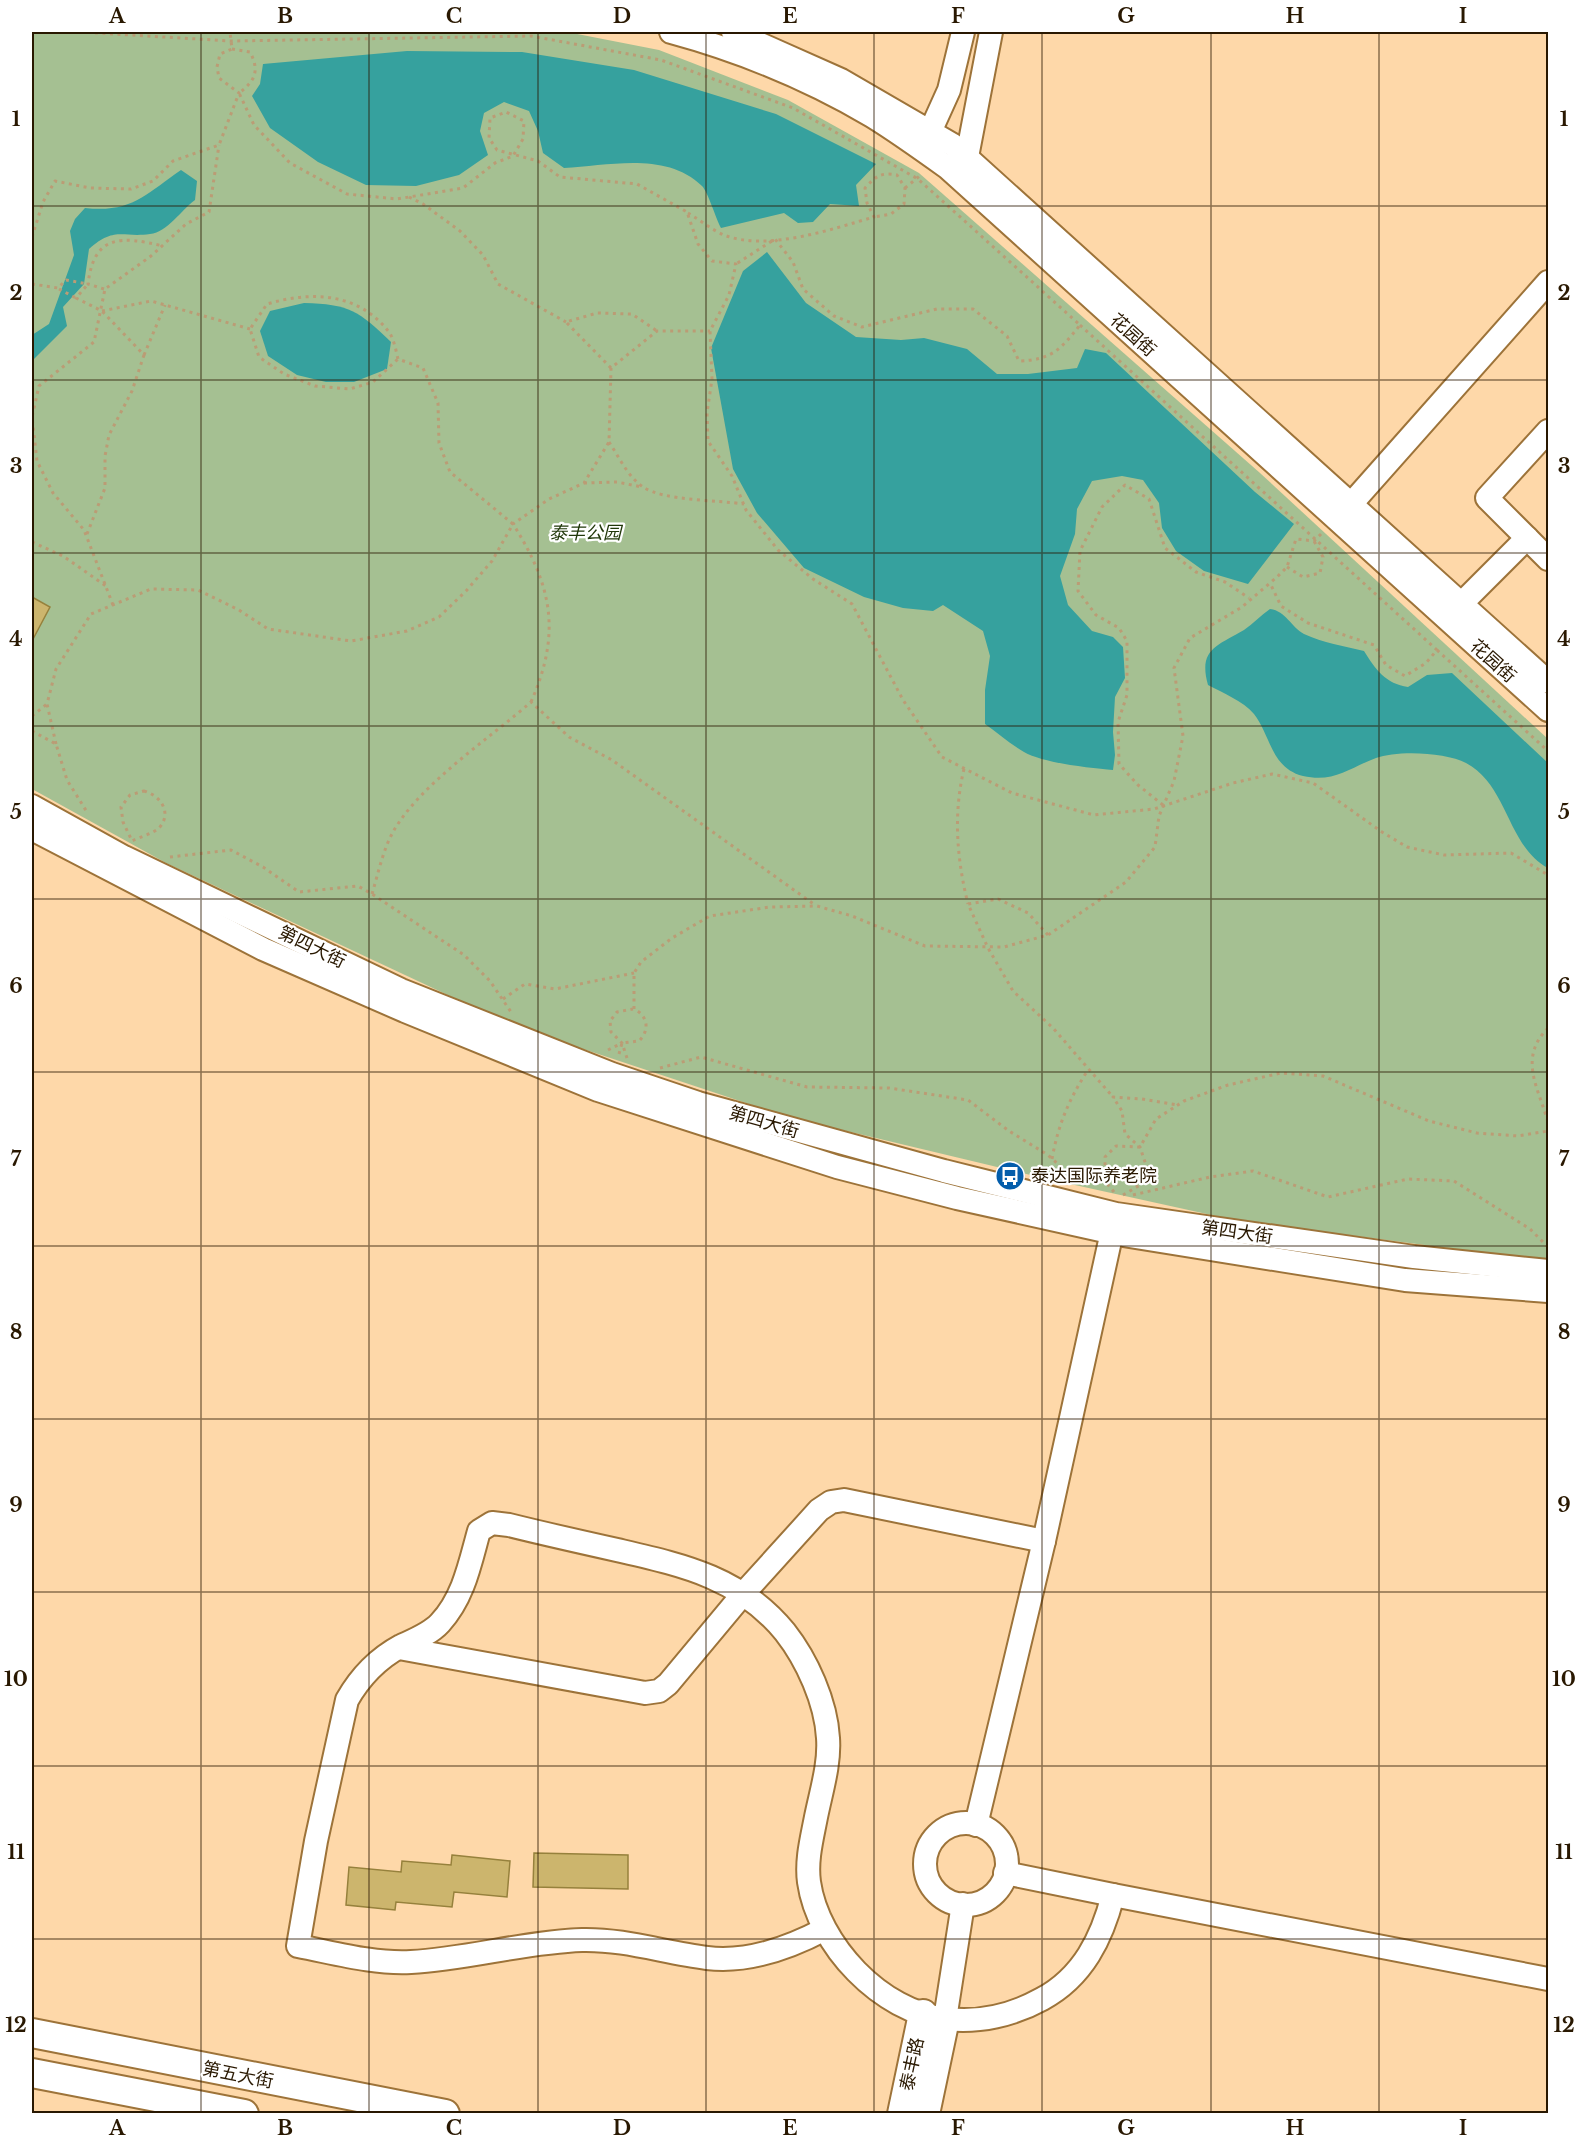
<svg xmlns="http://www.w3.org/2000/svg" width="1580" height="2145" font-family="'Libre Baskerville','Noto Sans SC',serif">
	<rect width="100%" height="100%" fill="#fed8a9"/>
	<polygon fill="#a5c092" points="32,32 567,32 659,50 788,100 919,173 1260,473 1548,739 1548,1261 1234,1220 1043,1178 788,1117 547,1037 484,1012 166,863 32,789"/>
	<g fill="#36a19e">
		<path d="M407 51 522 52 634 70 776 114 876 164 856 185 859 206 830 204 813 222 798 223 784 213 721 228C716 219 708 192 702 186 666 151 608 166 564 168L543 153 538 131 529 111 504 102 484 113 480 131 488 155 459 175 416 186 366 185 318 162 270 128 252 96 260 84 263 64Z"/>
		<path d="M181 170 197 181 195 200C181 210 168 232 150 234 122 238 115 226 89 249L84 284 63 307 67 326 32 361V335L49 324 74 255 70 231 75 219 85 208C131 213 145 195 181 170Z"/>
		<path d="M767 252 806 303 856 337 901 340 924 338 967 349 997 374H1028L1077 368 1085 349 1106 353 1255 492 1294 524 1248 584 1204 571 1176 551 1162 528 1159 503 1143 480 1122 476 1092 481 1077 509 1075 534 1060 576 1068 605 1092 631 1113 637 1123 647 1125 678 1115 697 1113 732 1115 755 1113 770C1090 768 1043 763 1024 752 1010 744 998 733 985 724V690L990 656 983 631 943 605 933 611 903 608 864 597 804 568 757 513 733 469 711 348 743 271Z"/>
		<path d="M304 303C349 304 359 311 391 342L387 369 354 382H326L297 375 268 356 260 331 270 311Z"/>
		<path d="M1270 609C1286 611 1291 627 1304 634 1323 643 1344 646 1364 651 1375 669 1386 684 1408 687L1427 675 1452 673 1548 763V868C1507 846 1508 785 1466 763 1446 752 1397 750 1376 758 1349 768 1334 783 1303 776 1271 768 1271 736 1254 714 1243 701 1223 693 1208 685 1198 649 1217 646 1244 630 1253 624 1261 615 1270 609Z"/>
	</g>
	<g fill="#ccb56d" stroke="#96813c" stroke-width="1.5">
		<polygon points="32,597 50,607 32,641"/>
		<polygon points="534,1853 628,1855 628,1889 533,1887"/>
		<polygon points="452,1855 510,1861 507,1897 454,1892 452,1907 396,1902 395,1910 346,1905 349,1867 401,1872 402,1861 451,1865"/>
	</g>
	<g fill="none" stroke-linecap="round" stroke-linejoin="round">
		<g stroke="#9d7339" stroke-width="26">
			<g id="minor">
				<path d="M671 32C741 51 809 79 872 116 898 132 923 150 948 168L1548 710"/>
				<polyline points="733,32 841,80 953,145 1548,682"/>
				<polyline points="930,132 949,90 963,32"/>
				<polyline points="967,157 991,32"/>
				<polyline points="1548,431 1487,498 1548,559"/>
				<polyline points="1352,503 1548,282"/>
				<polyline points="1462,603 1527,538"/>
				<polyline points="32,806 124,857 401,990 612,1074 698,1103 944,1171 1116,1214 1414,1257 1548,1271"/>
				<polyline points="32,829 263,949 405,1011 598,1090 837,1167 957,1198 1123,1235 1405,1280 1548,1291"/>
				<polyline points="399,1648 645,1693 659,1691 668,1684 743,1594 819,1510 831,1502 844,1500 1044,1541"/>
				<circle cx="966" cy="1864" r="41"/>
				<polyline points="976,1825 1044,1541 1115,1218"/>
				<polyline points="1005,1873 1113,1895"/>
				<path d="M825 1929C791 1947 747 1963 707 1958 665 1953 625 1939 582 1940 524 1942 468 1959 411 1962 373 1964 335 1953 298 1946L316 1841 347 1700C360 1677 377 1659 401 1646 414 1640 430 1634 440 1623 464 1597 470 1563 479 1531L492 1523 509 1525C545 1534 581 1542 617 1550 682 1565 740 1577 785 1632 807 1660 826 1702 828 1738 830 1764 821 1792 816 1817 812 1838 806 1860 809 1882 818 1945 881 2012 946 2019 979 2023 1013 2015 1042 1999 1083 1977 1102 1938 1113 1895L1548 1979"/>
				<polyline points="945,2019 963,1904"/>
			</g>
		</g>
		<g stroke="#9d7339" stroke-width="32">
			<g id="major">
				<polyline points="32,2033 445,2114"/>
				<polyline points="32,2073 244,2114"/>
				<polyline points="902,2114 923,2014"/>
				<polyline points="925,2114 945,2019"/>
			</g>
		</g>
		<g stroke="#bb9c75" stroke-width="3" stroke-dasharray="3 4.5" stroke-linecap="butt">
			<path d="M80 32 231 41 531 36 661 60 793 108 918 179 1080 325C1061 349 1052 360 1019 361L1007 336 973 309H937L862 327 834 316 803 289 793 262 775 239 736 264"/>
			<path d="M232 49 250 52C260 71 255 81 239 93L254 125 290 163 347 194 397 199 463 188 495 163 513 156 523 139 524 121 506 112 490 118 489 138 497 150 538 161 560 177 637 184 687 212 698 244 712 261 736 264 729 295 710 331 712 379 707 413 708 441 732 476 746 510 778 550 813 579 852 604 903 700 942 757 1012 793 1094 815 1154 809 1233 783 1272 774 1313 783 1382 832 1407 847 1444 855 1511 853 1548 875"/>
			<polyline points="905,188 922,174"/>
			<polyline points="409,197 423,204 460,231 483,255 498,284 566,322"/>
			<path d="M688 213C700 220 712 230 724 235 767 252 832 229 874 217L867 203 865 188C876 176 881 172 897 175L905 188 904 204 891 214 874 217"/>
			<polyline points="32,237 43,202 55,181 90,188 131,189 153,181 173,161 219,145 239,93 219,78 217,67 220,54 232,49 230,32"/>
			<polyline points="32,284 58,288 66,280 88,284"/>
			<polyline points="59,289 76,298"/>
			<path d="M104 289 88 284C94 234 121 236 163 246"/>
			<polyline points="102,311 151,301 250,329"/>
			<polyline points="1080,325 1437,650 1426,663 1405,676 1386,665 1374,645 1308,623 1281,606 1270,583"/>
			<polyline points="144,355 165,305"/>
			<polyline points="611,368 566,322 597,313 632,314 657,331"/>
			<path d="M609 442C619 457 628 477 643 487 664 501 718 500 744 504"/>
			<polyline points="584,483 617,482 642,487"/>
			<polyline points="87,534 105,488 105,456 109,435 132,391 144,355 102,311 76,298 88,284"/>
			<polyline points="32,542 63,556 106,586"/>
			<polyline points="1287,567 1303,577 1320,573 1323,557 1314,541"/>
			<polyline points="113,605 84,530 53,493 37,461 32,417 39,386 94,342 105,289 151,256 186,224 209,212 219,145"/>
			<polyline points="1437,650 1548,751"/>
			<path d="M531 702C561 634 553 587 513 524L549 499 584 483 609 442 611 368 657 331H710"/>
			<polyline points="32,716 47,704"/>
			<polyline points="32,731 56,744 67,780 87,812"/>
			<path d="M56 744 47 704 56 669 91 614 151 589 198 590 239 610 268 629 351 641 407 631 439 617 466 591 492 561 513 524 450 472 439 443 438 403 423 368 398 359C396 351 394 339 389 332 358 292 311 291 267 304L250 329 259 357 284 374 315 386 350 389 373 382 398 359"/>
			<path d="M964 769C953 814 957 860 968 904"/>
			<path d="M144 791C160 795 173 813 159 828 152 834 140 837 132 841L123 822 121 807 130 795Z"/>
			<polyline points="1163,805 1138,785 1119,764 1118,722 1127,695 1127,641 1119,628 1096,615 1078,591 1080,551 1102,507 1125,485 1149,499 1165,548 1196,572 1225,582 1249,598"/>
			<polyline points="170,857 231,850 263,867 299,892 358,886 372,894 464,955 490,981 511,1012"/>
			<path d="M372 894C378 874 383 850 393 832 420 784 489 739 531 702L569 737 612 760 815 905"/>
			<polyline points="1048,935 1028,913 998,899 968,904 988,948 1013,991 1053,1028 1113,1097"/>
			<polyline points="503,999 525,984 555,989 634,973"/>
			<path d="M1548 1028C1518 1058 1538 1087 1548 1122"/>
			<polyline points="608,1050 622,1043"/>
			<path d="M619 1054 622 1043 639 1041C650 1030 648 1016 634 1009V973L641 962 672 938 710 916 770 907 817 906 852 916 925 946 1004 947 1048 935 1126 882 1155 847 1159 816 1174 781 1183 736 1174 668 1190 638 1242 607 1277 577 1287 567 1296 539 1314 541 1323 532"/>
			<polyline points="627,1058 622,1043 611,1032 610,1021 617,1012 633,1009"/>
			<polyline points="660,1068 701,1057 807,1087 889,1088 968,1100 1009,1131 1048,1155 1076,1180 1105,1181"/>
			<path d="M1052 1159C1058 1125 1069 1099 1088 1070"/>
			<polyline points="1114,1192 1105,1181 1105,1157 1116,1146 1140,1147 1156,1119 1184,1101 1228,1085 1281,1073 1323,1076 1429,1121 1477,1133 1518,1136 1548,1131"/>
			<polyline points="1123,1195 1140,1185 1148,1171 1140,1147 1125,1134 1122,1111 1113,1097 1142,1099 1178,1105"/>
			<polyline points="1133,1195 1210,1177 1253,1171 1328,1197 1408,1179 1454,1181 1530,1229 1548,1247"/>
		</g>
		<use href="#minor" stroke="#fff" stroke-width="22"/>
		<use href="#major" stroke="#fff" stroke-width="28"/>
	</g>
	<path fill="none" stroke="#291801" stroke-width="1.5" stroke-opacity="0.55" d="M201 32V2114M369 32V2114M538 32V2114M706 32V2114M874 32V2114M1042 32V2114M1211 32V2114M1379 32V2114M32 206H1548M32 380H1548M32 553H1548M32 726H1548M32 899H1548M32 1072H1548M32 1246H1548M32 1419H1548M32 1592H1548M32 1766H1548M32 1939H1548"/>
	<defs>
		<g id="bus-disc" transform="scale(1.5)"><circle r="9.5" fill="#035dab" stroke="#fff"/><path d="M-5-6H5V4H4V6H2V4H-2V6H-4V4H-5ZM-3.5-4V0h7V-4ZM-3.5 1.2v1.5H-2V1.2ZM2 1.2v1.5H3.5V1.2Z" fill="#fff"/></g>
	</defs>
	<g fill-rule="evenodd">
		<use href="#bus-disc" x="1010" y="1176"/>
	</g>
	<g text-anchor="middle" stroke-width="4.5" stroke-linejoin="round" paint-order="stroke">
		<g font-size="18" fill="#291801" stroke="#fff">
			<text transform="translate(1133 335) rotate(42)" y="6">花园街</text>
			<text transform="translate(1493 661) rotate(42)" y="6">花园街</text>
			<text transform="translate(312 947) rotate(26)" y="6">第四大街</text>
			<text transform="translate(764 1122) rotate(16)" y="6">第四大街</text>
			<text transform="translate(1237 1232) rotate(8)" y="6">第四大街</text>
			<text transform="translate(912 2064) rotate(-78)" y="6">泰丰路</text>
			<text transform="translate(238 2075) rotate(11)" y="6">第五大街</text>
		</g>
		<g font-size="18" font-style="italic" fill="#21380a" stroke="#fff">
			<text x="585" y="539">泰丰公园</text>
		</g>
		<g font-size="18" fill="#291801" stroke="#fff" text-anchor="start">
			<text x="1031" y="1182">泰达国际养老院</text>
		</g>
	</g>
	<rect width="1580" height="2145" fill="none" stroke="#ffffff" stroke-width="66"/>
	<rect x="33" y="33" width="1514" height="2079" fill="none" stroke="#291801" stroke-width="2"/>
	<g font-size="20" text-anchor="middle" font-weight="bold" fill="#291801">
		<text x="117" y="23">A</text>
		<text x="285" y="23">B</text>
		<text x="454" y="23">C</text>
		<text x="622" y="23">D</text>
		<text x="790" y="23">E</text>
		<text x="958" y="23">F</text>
		<text x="1126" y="23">G</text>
		<text x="1295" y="23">H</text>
		<text x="1463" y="23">I</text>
		<text x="16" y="126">1</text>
		<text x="1564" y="126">1</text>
		<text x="16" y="300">2</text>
		<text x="1564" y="300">2</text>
		<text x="16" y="473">3</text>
		<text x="1564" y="473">3</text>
		<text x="16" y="646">4</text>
		<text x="1564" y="646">4</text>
		<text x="16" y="819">5</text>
		<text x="1564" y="819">5</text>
		<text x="16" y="993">6</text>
		<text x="1564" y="993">6</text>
		<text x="16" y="1166">7</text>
		<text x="1564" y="1166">7</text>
		<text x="16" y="1339">8</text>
		<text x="1564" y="1339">8</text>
		<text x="16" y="1512">9</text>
		<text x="1564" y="1512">9</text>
		<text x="16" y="1686">10</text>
		<text x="1564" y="1686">10</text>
		<text x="16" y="1859">11</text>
		<text x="1564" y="1859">11</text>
		<text x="16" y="2032">12</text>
		<text x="1564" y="2032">12</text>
		<text x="117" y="2135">A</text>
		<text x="285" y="2135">B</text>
		<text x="454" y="2135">C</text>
		<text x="622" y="2135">D</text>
		<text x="790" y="2135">E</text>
		<text x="958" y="2135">F</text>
		<text x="1126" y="2135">G</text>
		<text x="1295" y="2135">H</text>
		<text x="1463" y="2135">I</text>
	</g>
</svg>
